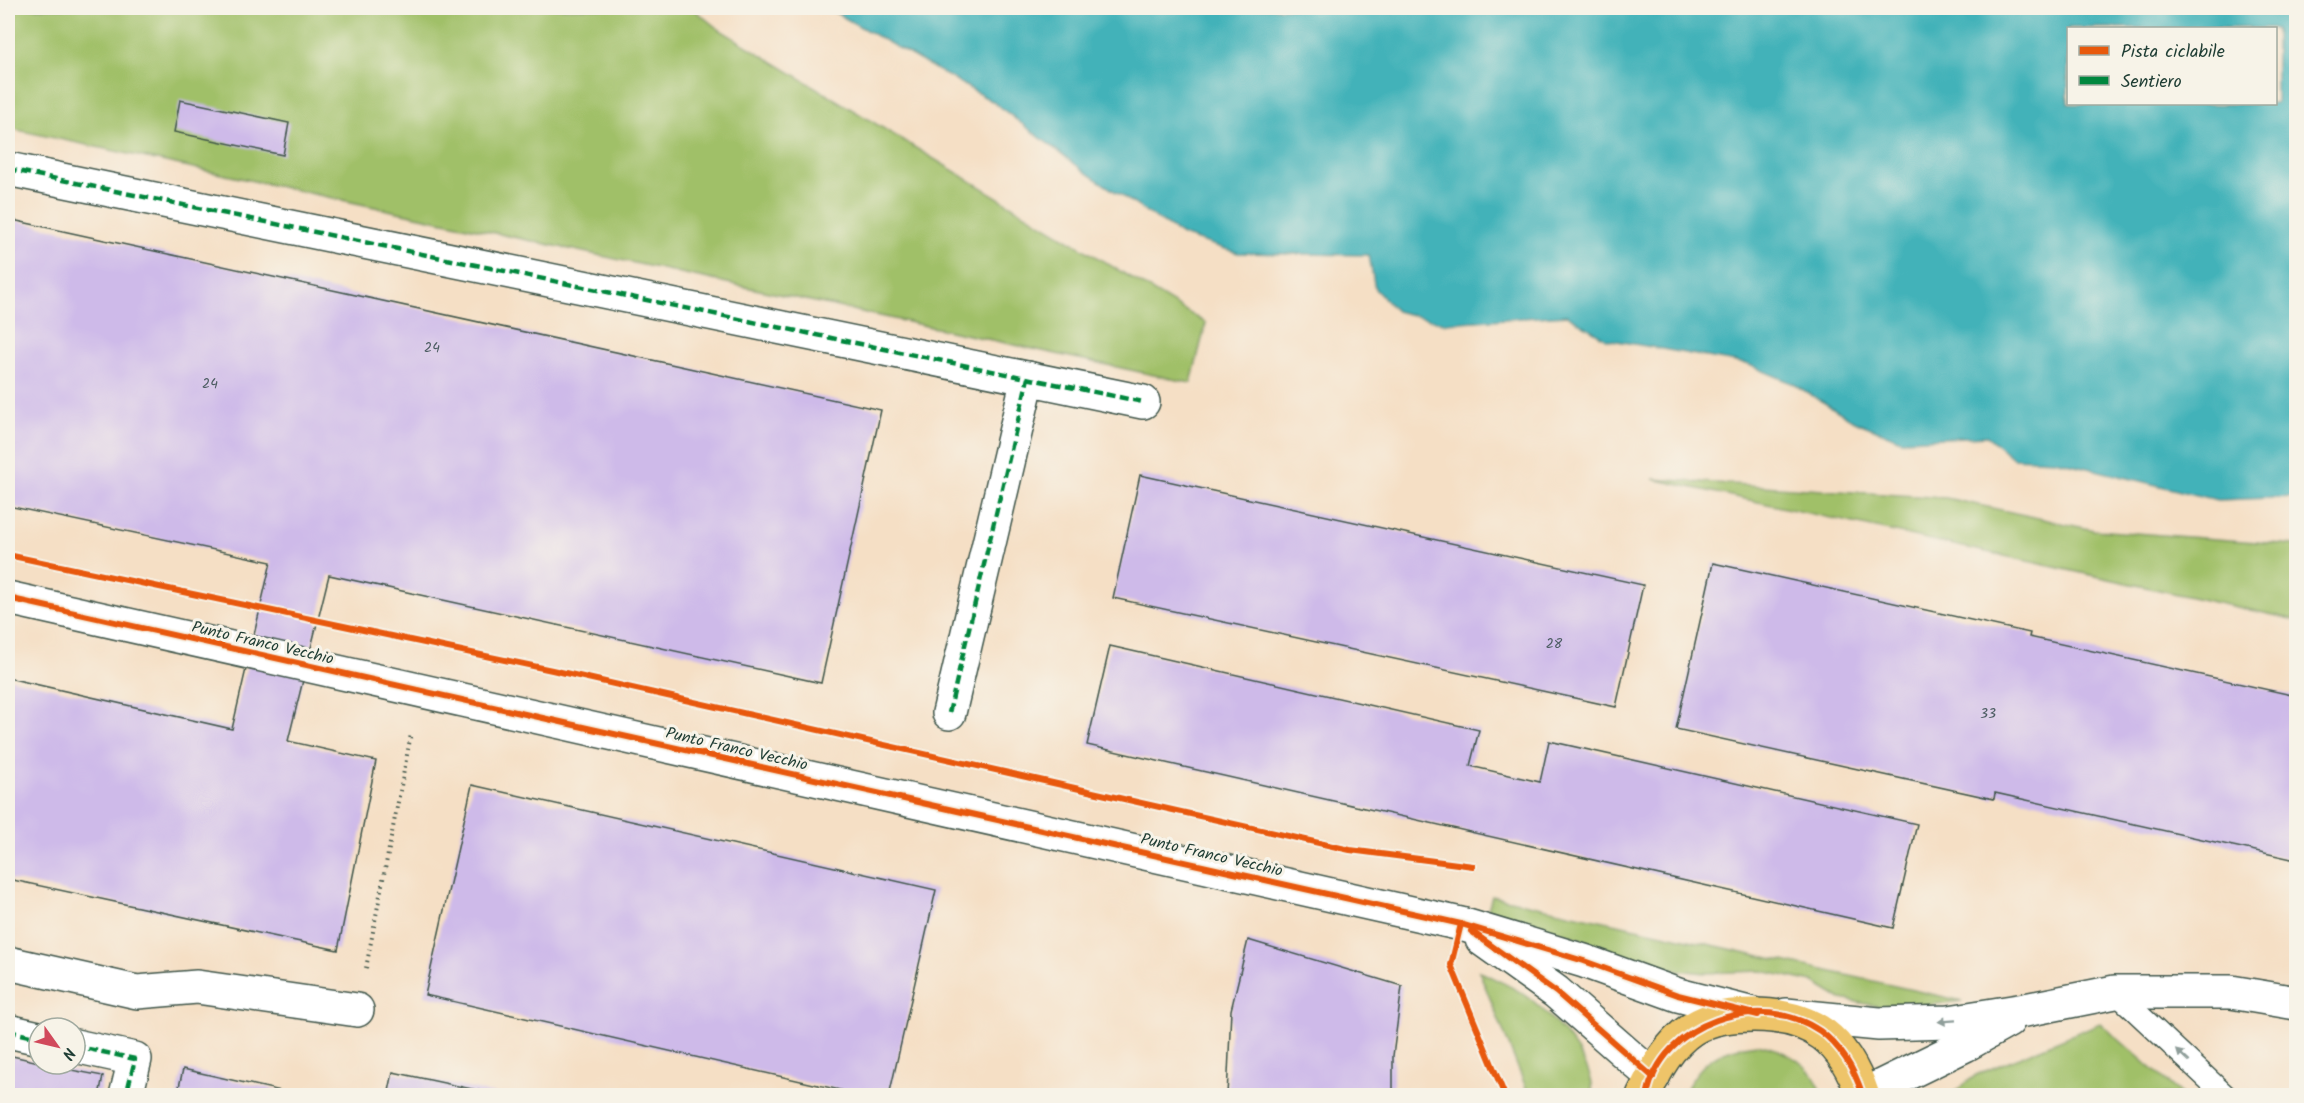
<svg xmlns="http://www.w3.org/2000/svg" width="2304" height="1103" font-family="Kalam,sans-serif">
	<rect width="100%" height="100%" fill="#f7f3e8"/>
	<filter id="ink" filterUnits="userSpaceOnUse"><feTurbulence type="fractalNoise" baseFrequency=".0167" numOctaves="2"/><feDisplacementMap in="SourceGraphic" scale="12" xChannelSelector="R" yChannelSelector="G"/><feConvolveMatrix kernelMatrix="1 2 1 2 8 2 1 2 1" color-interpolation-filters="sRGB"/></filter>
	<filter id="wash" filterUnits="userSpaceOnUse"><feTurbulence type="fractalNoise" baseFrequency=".008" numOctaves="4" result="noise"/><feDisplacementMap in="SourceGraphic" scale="24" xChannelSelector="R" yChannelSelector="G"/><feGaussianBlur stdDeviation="1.35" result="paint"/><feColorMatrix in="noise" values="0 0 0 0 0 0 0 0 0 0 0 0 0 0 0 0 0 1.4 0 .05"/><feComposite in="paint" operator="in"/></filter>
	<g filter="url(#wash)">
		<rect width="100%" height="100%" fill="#f5dfc5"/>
		<g fill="#a0c068" stroke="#607e4e" stroke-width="1.5">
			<polygon points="8,8 692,8 717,28 1206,323 1191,383 8,128"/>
			<polygon points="1653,479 1946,498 2094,530 2296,545 2296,620"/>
			<polygon points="1492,896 1962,1001 1892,1009 1841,999 1813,982 1762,971 1705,973 1650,967 1573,936 1488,909"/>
			<path d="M1479 971C1496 980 1517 988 1532 1000 1554 1019 1597 1065 1592 1095H1529Z"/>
			<polygon points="2100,1023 2182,1095 1951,1095 1976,1075"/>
			<path d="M1757 1044C1789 1051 1812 1064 1823 1095H1683C1701 1060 1718 1049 1757 1044Z"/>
		</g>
		<path fill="#42b2b9" stroke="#307876" stroke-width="1.5" fill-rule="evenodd" d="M827 8H2296V497L2217 500 2055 460 2013 458 1987 436 1901 440 1854 421 1792 383 1747 364 1606 339 1567 315 1445 323 1396 311 1375 289 1369 255 1238 253 1182 235 1088 174 992 101ZM2068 28H2276V104H2068Z"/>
		<g id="blocks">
			<g fill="#cebae9">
				<polygon points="180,100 289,123 283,155 174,132"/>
				<polygon points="8,219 881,410 821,683 329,575 288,741 376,761 338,950 8,879 8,678 232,729 271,562 8,506"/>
				<polygon points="1140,475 1643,585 1616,707 1113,598"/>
				<polygon points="1713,563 2030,633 2029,637 2296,696 2296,860 1995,793 1994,799 1676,729"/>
				<polygon points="1110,646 1479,730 1470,766 1540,782 1549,741 1917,824 1893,928 1087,745"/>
				<polygon points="472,785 936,890 889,1096 866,1096 425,995"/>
				<polygon points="1248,940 1402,986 1393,1056 1393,1096 1227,1096 1231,1010"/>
				<polygon points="8,1055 39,1062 39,1064 103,1076 99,1096 8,1096"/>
				<polygon points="183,1069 299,1095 299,1096 177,1096"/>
				<polygon points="393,1072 500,1095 500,1096 388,1096"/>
			</g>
		</g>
	</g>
	<g filter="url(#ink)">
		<use href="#blocks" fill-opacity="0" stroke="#3f554a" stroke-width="1.5"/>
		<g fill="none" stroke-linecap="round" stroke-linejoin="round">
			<g stroke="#3f554a" stroke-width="24">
				<polyline id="lane" points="2115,992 2226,1096"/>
			</g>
			<g stroke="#3f554a" stroke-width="36">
				<g id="street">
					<polyline points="8,169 1143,402"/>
					<polyline points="8,598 1461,924 1584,961 1678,995 1753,1014"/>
					<polyline points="949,713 1028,378"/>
					<polyline points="1482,939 1556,992 1653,1077"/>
					<polyline points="8,963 137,992 197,987 357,1010"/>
					<polyline points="1786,1015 1879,1024 1949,1022 2025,1010 2115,992 2231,992 2296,1003"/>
					<polyline points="8,1031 39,1038"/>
					<polyline points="75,1046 135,1059 126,1096"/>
					<polyline points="1863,1095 1965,1045 2008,1021"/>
				</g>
			</g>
			<g stroke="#3f554a" stroke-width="36">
				<path id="primary" d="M1643 1096C1655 1071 1669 1044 1692 1029 1711 1017 1732 1015 1754 1015 1813 1015 1844 1040 1863 1096"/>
			</g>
			<g stroke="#3f554a" stroke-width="4" stroke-dasharray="1.5 4.5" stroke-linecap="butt">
				<polyline points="366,968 411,734"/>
				<polyline points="1455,974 1505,1096"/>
			</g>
			<use href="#lane" stroke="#fff" stroke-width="21"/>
			<use href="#street" stroke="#fff" stroke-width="33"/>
			<use href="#primary" stroke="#eec469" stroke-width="33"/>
			<g stroke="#00873e" stroke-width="4.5" stroke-dasharray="9 4.5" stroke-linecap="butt">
				<polyline points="8,169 1143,402"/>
				<polyline points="949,713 1028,378"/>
				<polyline points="8,1031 39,1038"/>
				<polyline points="75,1046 135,1059 126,1096"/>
			</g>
			<g stroke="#f7f3e8" stroke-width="10">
				<g id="cycleway">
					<polyline points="8,555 552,670 1350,850 1473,866"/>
					<polyline points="8,598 1461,924 1584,961 1678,995 1758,1015"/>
					<polyline points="1461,924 1451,965 1505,1096"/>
					<polyline points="1471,931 1556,992 1653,1077"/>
					<path d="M1647 1096C1661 1021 1761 990 1820 1031 1842 1047 1855 1071 1863 1096"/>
				</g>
			</g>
			<use href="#cycleway" stroke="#e8590c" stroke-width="6"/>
		</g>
		<defs><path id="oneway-solid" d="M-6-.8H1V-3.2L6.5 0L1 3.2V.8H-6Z" transform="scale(1.5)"/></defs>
		<g fill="#8f9e9a">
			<use href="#oneway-solid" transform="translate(1947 1021) rotate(176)"/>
			<use href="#oneway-solid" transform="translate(2183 1056) rotate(-137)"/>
		</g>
	</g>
	<g text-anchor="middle" stroke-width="6" stroke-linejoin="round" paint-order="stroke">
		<g font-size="14" fill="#4b5c61">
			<text x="432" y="352">24</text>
			<text x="210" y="388">24</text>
			<text x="1554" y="648">28</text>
			<text x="1988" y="718">33</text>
		</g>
		<g font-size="16" fill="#1f3d34" stroke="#f7f3e8">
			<text transform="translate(263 642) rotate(13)" y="6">Punto Franco Vecchio</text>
			<text transform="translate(737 748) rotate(13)" y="6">Punto Franco Vecchio</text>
			<text transform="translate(1212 854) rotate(13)" y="6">Punto Franco Vecchio</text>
		</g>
	</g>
	<rect width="2304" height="1103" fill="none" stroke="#f7f3e8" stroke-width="30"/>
	<rect x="2067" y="27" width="210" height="78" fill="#f7f3e8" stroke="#a1aaa0" stroke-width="1.5"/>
	<rect x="2079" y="46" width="30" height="9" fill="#e8590c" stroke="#a1aaa0" stroke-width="1.5"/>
	<text x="2121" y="57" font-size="18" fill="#1f3d34">Pista ciclabile</text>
	<rect x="2079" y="76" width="30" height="9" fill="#00873e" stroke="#a1aaa0" stroke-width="1.5"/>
	<text x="2121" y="87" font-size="18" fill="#1f3d34">Sentiero</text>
	<g transform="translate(57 1046) rotate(124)"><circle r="28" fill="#f7f3e8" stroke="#a1aaa0" stroke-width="1.5"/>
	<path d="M0-4.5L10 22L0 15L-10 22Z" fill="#d1495b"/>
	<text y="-9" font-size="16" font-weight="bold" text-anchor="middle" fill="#1f3d34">N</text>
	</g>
</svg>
